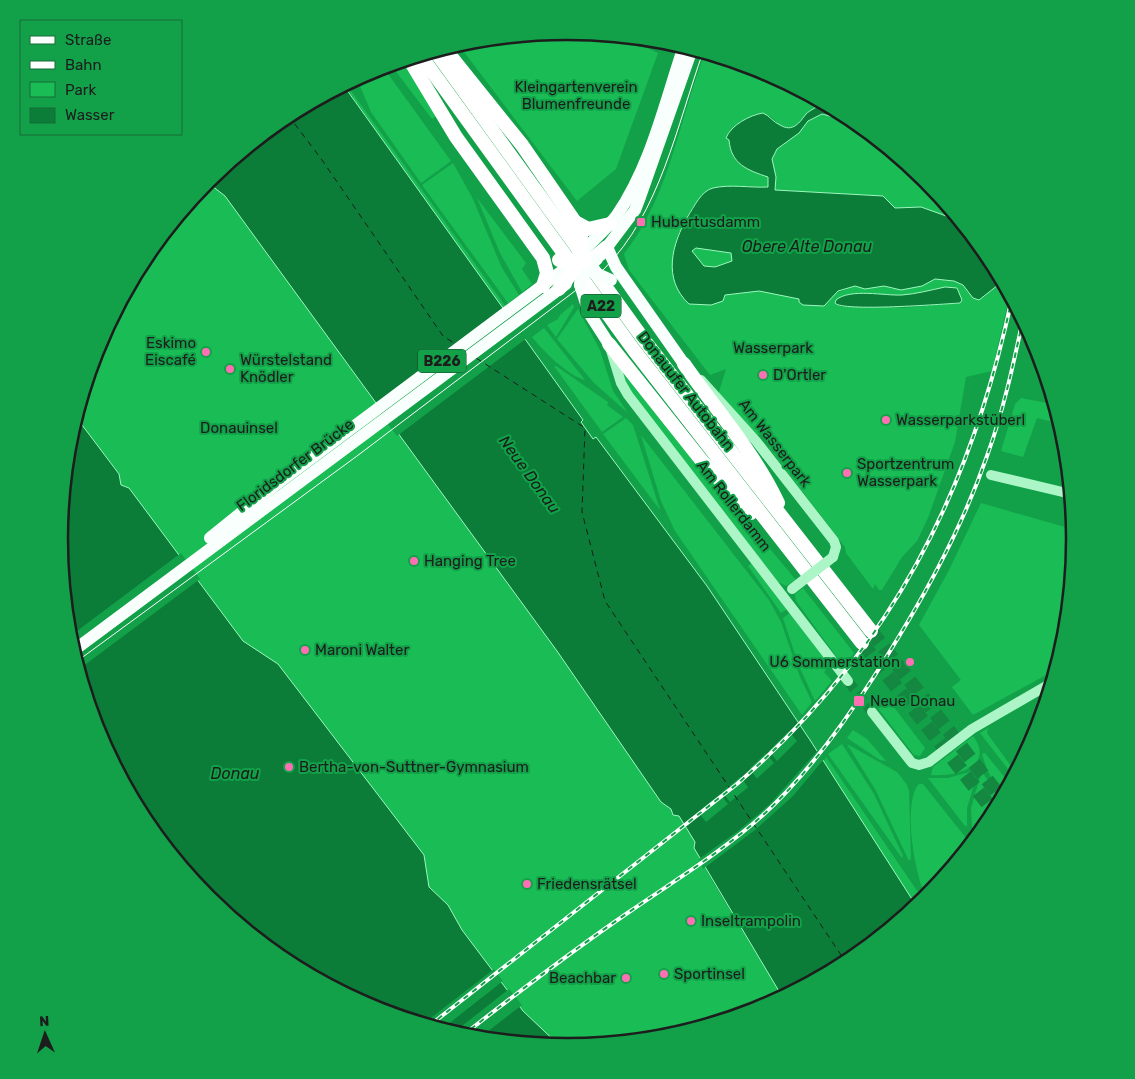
<svg xmlns="http://www.w3.org/2000/svg" width="1135" height="1079" font-family="Rubik,sans-serif">
	<rect width="100%" height="100%" fill="#12a149"/>
	<g fill="#1abc55" fill-rule="evenodd">
		<polygon points="568,31 623,37 658,53 616,169 577,201 458,44 469,41"/>
		<path d="M705 53 762 70 824 103C819 106 810 110 806 115 799 124 796 129 782 127L770 116 755 114 729 132C728 163 742 168 768 177V187C753 187 727 184 713 188 697 193 681 226 676 241L725 295 759 291 800 299 832 295 855 286 877 288 884 286 893 289 935 279 954 281 963 285 973 298 981 299 998 285 1005 284 1010 294 992 371 966 377 955 442 928 518 917 541 902 557 882 590H879L875 584 873 589 846 553 845 547 769 448 774 436 750 434 718 395 726 369 710 375 629 270 624 254C670 195 679 120 705 53ZM945 287 958 288 960 303 903 308 874 306 842 307 835 303 836 300C850 289 885 296 902 295 916 294 931 290 945 287Z"/>
		<polygon points="405,60 436,116 432,119 391,65"/>
		<polygon points="383,67 451,161 421,183 371,112 357,79"/>
		<polygon points="346,84 506,307 503,309 344,85"/>
		<polygon points="822,114 857,123 927,180 958,218 949,217 920,207 895,208 883,196 775,190 776,177 772,159 777,149 799,133 808,121"/>
		<polygon points="453,163 472,197 502,268 519,295 508,303 422,185"/>
		<polygon points="207,182 225,196 557,651 661,801 671,809 673,815 679,816 695,842 696,850 711,879 783,998 762,1009 666,1038 561,1047 523,1011 462,930 448,905 429,887 424,855 278,664 243,641 129,488 121,485 119,474 76,417 98,345 145,257"/>
		<polygon points="477,198 526,263 522,269 532,284 522,292 500,253"/>
		<polygon points="696,248 732,253 732,261 715,267 704,266 692,251"/>
		<polygon points="573,304 574,307 556,337 547,325 558,319 560,315"/>
		<polygon points="578,309 600,350 613,391 628,413 594,383 557,339"/>
		<path d="M544 328 585 380C568 376 543 351 532 337Z"/>
		<polygon points="554,366 556,366 608,402 607,405 623,417 602,432"/>
		<polygon points="622,367 675,435 796,580 786,586 778,582 626,385 619,370"/>
		<polygon points="1021,398 1052,404 1057,411 1061,424 1037,418 1023,457 1001,451 1015,404"/>
		<polygon points="626,418 633,425 660,510 603,434"/>
		<polygon points="641,435 769,600 781,622 800,677 812,702 802,715 675,531 661,501"/>
		<polygon points="981,503 1075,530 1076,540 1066,639 1057,669 973,715 952,687 961,680 919,625 948,572"/>
		<polygon points="753,562 789,608 781,613 748,566"/>
		<polygon points="803,588 854,653 844,667 796,601 795,594"/>
		<polygon points="791,612 831,664 824,672 832,681 815,701 799,666 783,618"/>
		<polygon points="880,702 890,702 925,748 920,756 914,755 877,707"/>
		<polygon points="988,728 987,733 1016,773 1014,777 980,733"/>
		<polygon points="853,730 867,739 886,761 880,760 847,738"/>
		<path d="M973 736C996 767 954 777 931 775L933 767Z"/>
		<polygon points="842,744 874,794 903,856 902,858 828,754"/>
		<polygon points="847,744 897,772 907,785 909,791 911,858 909,861 875,789"/>
		<polygon points="985,753 1010,784 1003,798 987,770 982,754"/>
		<polygon points="826,757 924,901 917,907 825,768 823,763"/>
		<polygon points="973,771 977,772 977,775 967,808 967,826 965,826 928,778 948,778"/>
		<polygon points="983,773 1001,802 990,822 980,834 972,829 971,808 981,774"/>
		<path d="M919 784H923L970 843 974 842 927 898C915 879 902 801 919 784Z"/>
	</g>
	<g fill="#0b7d38" stroke="#9df8be" fill-rule="evenodd">
		<polygon points="344,86 583,420 581,422 593,439 596,437 707,586 810,740 917,907 850,962 783,998 694,848 695,842 679,816 673,815 671,809 661,802 557,651 225,196 207,182 285,117"/>
		<path d="M824 103 857 123 822 114 808 121 799 133 777 149 772 159 776 177 775 190 883 196 895 208 921 207 949 217 958 218 990 257 1005 284 998 285 979 300 973 298 963 285 954 281 935 279 922 286 901 290 884 286 865 289 855 286 838 291 824 306 803 305 799 302V299L759 291 725 295 723 301 711 305 689 304C662 279 672 244 688 216 694 207 701 191 713 188 730 184 751 188 768 187V177C747 170 731 164 729 140L726 138C731 125 750 115 763 113 770 116 773 122 780 125 793 133 800 122 806 114 810 110 819 106 824 103ZM696 248 731 253 732 261 715 267 704 266 692 251Z"/>
		<path d="M945 287 957 288 962 300 960 303C943 304 842 312 835 303L836 300C850 288 885 296 902 295 916 294 931 290 945 287Z"/>
		<polygon points="76,417 119,474 121,485 129,488 243,641 278,664 424,855 429,887 448,905 462,930 523,1011 561,1047 468,1038 373,1009 285,962 208,899 145,822 98,734 69,638 59,539 69,440"/>
	</g>
	<g fill="#12a149">
		<polygon points="505,308 527,338 397,436 374,406"/>
		<polygon points="181,553 200,579 78,670 69,637"/>
		<polygon points="789,731 797,741 777,761 769,751"/>
		<polygon points="818,750 824,759 793,796 755,830 703,869 699,859 738,831 769,805"/>
		<polygon points="766,753 774,763 753,782 746,772"/>
		<polygon points="744,774 752,784 730,802 722,792"/>
		<polygon points="720,794 728,804 706,822 698,812"/>
		<polygon points="494,969 503,981 466,1010 441,1030 423,1024"/>
		<polygon points="509,989 522,1005 478,1039 453,1033"/>
	</g>
	<g fill="none" stroke-linecap="round" stroke-linejoin="round">
		<polyline stroke="#9df8be" stroke-width="2" points="815,99 819,106"/>
		<polyline stroke="#0b7d38" stroke-width="12" points="733,756 764,799"/>
		<g stroke="#191d1b" stroke-width="1" stroke-dasharray="6 5" stroke-linecap="butt">
			<polyline points="288,115 322,160 443,336 454,343"/>
			<polyline points="476,358 585,428 582,512 605,601 847,964"/>
		</g>
		<polyline stroke="#148740" stroke-width="10" stroke-dasharray="10 5" stroke-linecap="butt" points="848,681 872,712"/>
		<g stroke="#148740" stroke-width="14" stroke-dasharray="14 7" stroke-linecap="butt">
			<polyline points="871,631 1002,799"/>
			<polyline points="862,643 995,813"/>
		</g>
		<g stroke="#abf5c6" stroke-width="10">
			<polyline points="610,347 621,383 628,395 848,681"/>
			<polyline points="701,380 756,441 834,541 836,547 833,557"/>
			<polyline points="1053,398 1054,400"/>
			<polyline points="991,475 1071,494"/>
			<polyline points="872,712 912,763 919,765 929,762 972,729 1053,682"/>
		</g>
		<g stroke="#f9fffc" stroke-width="12">
			<polyline points="607,247 616,267 684,364"/>
			<path d="M580 254C592 241 607 229 617 215 651 166 665 102 684 46"/>
			<polyline points="601,255 635,210 640,197 692,49"/>
			<polyline points="580,285 589,313 609,344"/>
			<polyline points="210,538 273,487 562,271"/>
			<polyline points="73,651 566,284"/>
		</g>
		<g stroke="#fff" stroke-width="14">
			<polyline points="444,48 522,145 575,222 581,235 580,254"/>
			<polyline points="435,51 644,340 871,631"/>
			<polyline points="421,56 633,349 862,643"/>
			<polyline points="409,59 456,137 543,258 547,273 543,286"/>
			<polyline points="575,222 588,229 610,224"/>
			<polyline points="585,261 595,257 607,247"/>
			<polyline points="559,289 567,279"/>
			<polyline points="609,344 702,461 751,513"/>
			<path d="M684 364C716 410 754 452 778 503"/>
		</g>
		<path stroke="#fff" stroke-width="1" d="M76 662 357 456 604 269C660 213 677 125 703 52"/>
		<g stroke="#fff" stroke-width="4">
			<g id="rail">
				<path d="M429 1026 737 784C890 651 970 494 1012 298"/>
				<path d="M462 1036C517 993 572 951 629 912 674 881 723 851 763 815 807 775 843 725 875 675 919 606 960 534 987 456 1003 412 1013 366 1023 319"/>
			</g>
		</g>
		<use href="#rail" stroke="#12a149" stroke-width="2" stroke-dasharray="5.5" stroke-linecap="butt"/>
		<polyline stroke="#abf5c6" stroke-width="10" points="792,589 833,557"/>
		<g stroke="#f9fffc" stroke-width="12">
			<polyline points="586,269 611,280"/>
			<polyline points="586,269 597,259"/>
			<polyline points="562,271 578,256"/>
			<polyline points="580,285 581,273"/>
		</g>
		<g stroke="#fff" stroke-width="14">
			<polyline points="580,254 578,261 585,261"/>
			<polyline points="559,260 572,261"/>
			<polyline points="567,279 575,269"/>
		</g>
	</g>
	<g fill="#ff6fb3" stroke="#12a149" stroke-width="2">
		<rect x="636" y="217" width="10" height="10" rx="2.5"/>
		<circle cx="206" cy="352" r="5"/>
		<circle cx="230" cy="369" r="5"/>
		<circle cx="763" cy="375" r="5"/>
		<circle cx="886" cy="420" r="5"/>
		<circle cx="847" cy="473" r="5"/>
		<circle cx="414" cy="561" r="5"/>
		<circle cx="305" cy="650" r="5"/>
		<circle cx="910" cy="662" r="5"/>
		<rect x="853" y="695" width="12" height="12" rx="2.5"/>
		<circle cx="289" cy="767" r="5"/>
		<circle cx="527" cy="884" r="5"/>
		<circle cx="691" cy="921" r="5"/>
		<circle cx="664" cy="974" r="5"/>
		<circle cx="626" cy="978" r="5"/>
	</g>
	<g text-anchor="middle" stroke-width="4" stroke-linejoin="round" paint-order="stroke">
		<g fill="#12a149" stroke="#1a452a" stroke-width="1">
			<rect x="581" y="294.5" width="40" height="23" rx="4"/>
			<rect x="418" y="349.5" width="48" height="23" rx="4"/>
		</g>
		<g font-size="14" font-weight="bold" fill="#1d1d1d">
			<text x="601" y="311">A22</text>
			<text x="442" y="366">B226</text>
		</g>
		<g font-size="15" fill="#1b1d1c" stroke="#12a149">
			<text x="576" y="92">Kleingartenverein<tspan x="576" dy="17">Blumenfreunde</tspan></text>
			<text x="773" y="353">Wasserpark</text>
			<text x="239" y="433">Donauinsel</text>
		</g>
		<g font-size="15" fill="#1d1d1d" stroke="#12a149" text-anchor="start">
			<text x="651" y="227">Hubertusdamm</text>
			<text x="196" y="348" text-anchor="end">Eskimo<tspan x="196" dy="17">Eiscafé</tspan></text>
			<text x="240" y="365">Würstelstand<tspan x="240" dy="17">Knödler</tspan></text>
			<text x="773" y="380">D'Ortler</text>
			<text x="896" y="425">Wasserparkstüberl</text>
			<text x="857" y="469">Sportzentrum<tspan x="857" dy="17">Wasserpark</tspan></text>
			<text x="424" y="566">Hanging Tree</text>
			<text x="315" y="655">Maroni Walter</text>
			<text x="900" y="667" text-anchor="end">U6 Sommerstation</text>
			<text x="870" y="706">Neue Donau</text>
			<text x="299" y="772">Bertha-von-Suttner-Gymnasium</text>
			<text x="537" y="889">Friedensrätsel</text>
			<text x="701" y="926">Inseltrampolin</text>
			<text x="674" y="979">Sportinsel</text>
			<text x="616" y="983" text-anchor="end">Beachbar</text>
		</g>
		<g font-size="15" fill="#1d1d1d" stroke="#12a149">
			<text transform="translate(686 391) rotate(52)" y="5">Donauufer Autobahn</text>
			<text transform="translate(775 443) rotate(52)" y="5">Am Wasserpark</text>
			<text transform="translate(295 465) rotate(-37)" y="5">Floridsdorfer Brücke</text>
			<text transform="translate(734 506) rotate(52)" y="5">Am Rollerdamm</text>
		</g>
		<g font-size="16" font-style="italic" fill="#191d1b" stroke="#12a149">
			<text x="807" y="252">Obere Alte Donau</text>
			<text transform="translate(530 474) rotate(54)" y="6">Neue Donau</text>
			<text x="235" y="779">Donau</text>
		</g>
	</g>
	<path d="M0 0H1135V1079H0ZM68 539a499 499 0 1 1 998 0a499 499 0 1 1-998 0Z" fill="#12a149" fill-rule="evenodd"/>
	<path fill="none" stroke="#1d1d1d" stroke-width="2.5" d="M68 539a499 499 0 1 1 998 0a499 499 0 1 1-998 0Z"/>
	<rect x="20" y="20" width="162" height="115" fill="#12a149" stroke="#166c37"/>
	<rect x="30" y="36" width="25" height="8" fill="#f9fffc" stroke="#166c37"/>
	<text x="65" y="45" font-size="15" fill="#1d1d1d">Straße</text>
	<rect x="30" y="61" width="25" height="8" fill="#ffffff" stroke="#166c37"/>
	<text x="65" y="70" font-size="15" fill="#1d1d1d">Bahn</text>
	<rect x="30" y="82" width="25" height="15" fill="#1abc55" stroke="#166c37"/>
	<text x="65" y="95" font-size="15" fill="#1d1d1d">Park</text>
	<rect x="30" y="108" width="25" height="15" fill="#0b7d38" stroke="#166c37"/>
	<text x="65" y="120" font-size="15" fill="#1d1d1d">Wasser</text>
	<g transform="translate(45 1034) rotate(357)" stroke="#12a149" stroke-width="4" paint-order="stroke">
	<path d="M0-4L9 19L0 12L-9 19Z" fill="#1d1d1d"/>
	<text y="-8" font-size="14" font-weight="bold" text-anchor="middle" fill="#1d1d1d">N</text>
	</g>
</svg>
